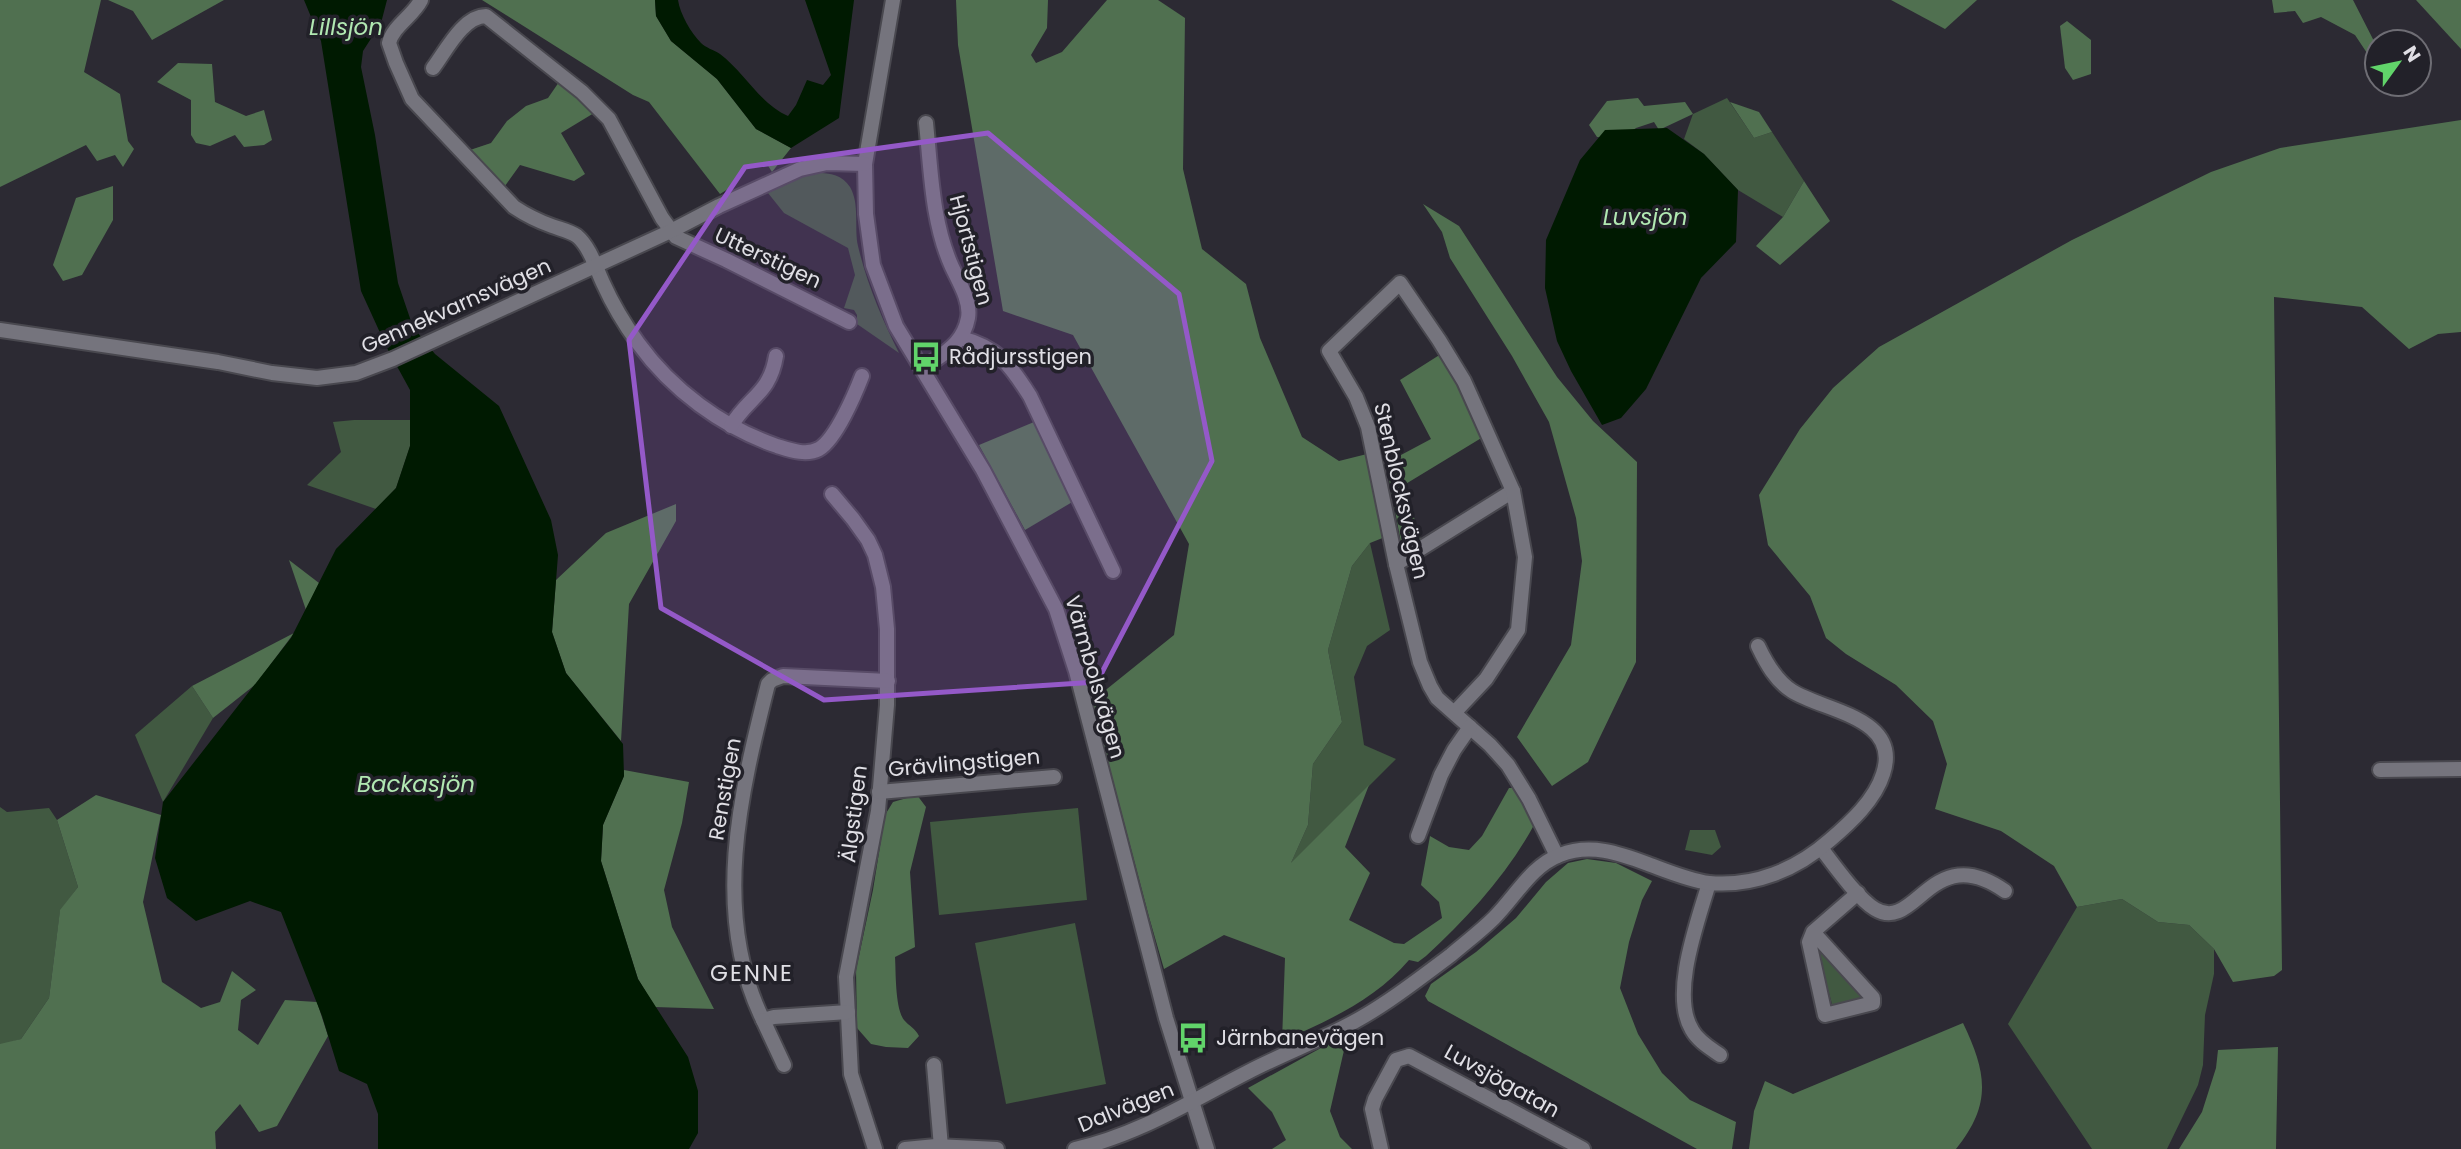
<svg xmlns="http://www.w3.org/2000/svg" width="2461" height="1149" font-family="Poppins,sans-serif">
	<rect width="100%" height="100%" fill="#2c2a33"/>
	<g fill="#415941">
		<polygon points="1727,98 1754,138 1772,132 1804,181 1783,217 1738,190 1704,154 1684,139 1693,114"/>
		<path d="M817 173C831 173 842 175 850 187 860 204 854 228 858 246 867 284 882 319 899 353L857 324V315L854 310 844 308 855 275 848 248 784 213 768 193 799 177Z"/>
		<polygon points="354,420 410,420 410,446 396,488 376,509 307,485 341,452 333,422"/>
		<polygon points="1370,543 1390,630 1367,646 1354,677 1364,745 1396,759 1290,865 1308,825 1313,764 1342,722 1328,650 1352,566"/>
		<polygon points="192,686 213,718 163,802 135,735"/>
		<polygon points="0,807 7,812 49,808 57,820 78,887 60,911 49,998 21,1039 2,1045 0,1044"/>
		<polygon points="1078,808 1087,900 939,915 930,822"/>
		<polygon points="1690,830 1715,830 1721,847 1712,855 1685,850"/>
		<polygon points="2122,899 2158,922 2189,925 2214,949 2214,974 2205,1015 2203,1065 2198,1085 2167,1149 2092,1149 2008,1024 2077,907"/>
		<polygon points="1075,923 1106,1084 1006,1104 975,943"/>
		<polygon points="1816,945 1864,996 1862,1001 1833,1008"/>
	</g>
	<g fill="#507050">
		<polygon points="0,0 101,0 84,72 120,94 128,141 134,149 123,167 115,155 97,161 86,145 0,187"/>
		<polygon points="108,0 224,0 152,40 133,11"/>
		<polygon points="482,0 655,0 656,16 671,41 717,79 756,129 791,148 772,172 767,164 746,166 736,184 720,194 649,102 633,95"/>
		<path d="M956 0H1048L1047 28 1031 55 1036 63 1062 52 1107 0H1158L1185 18 1183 169 1202 249 1246 284 1260 338 1302 437 1339 461 1367 454 1385 537 1370 543 1352 566 1328 650 1342 722 1313 764 1308 825 1291 863 1369 785 1345 847 1370 873 1349 920 1394 943 1404 944 1442 918 1439 902 1421 885 1430 836 1449 847 1469 850 1482 836 1509 788H1516L1534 825C1507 875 1467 918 1426 956L1418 962 1409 960C1376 999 1328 1021 1282 1041L1285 958 1224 935 1164 969 1149 917 1092 701 1174 635 1189 544 1073 335 1003 311 958 45Z"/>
		<polygon points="1891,0 1977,0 1945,29"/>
		<polygon points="2272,0 2353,0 2377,47 2377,60 2367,53 2355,35 2321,17 2303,23 2295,11 2274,13"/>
		<polygon points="2416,0 2461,0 2461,49"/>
		<polygon points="2067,21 2091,40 2091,74 2073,80 2065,68 2060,26"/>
		<polygon points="178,63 212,64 215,102 246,116 264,110 272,140 264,145 244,147 235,135 210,146 196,143 191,135 191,100 157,82"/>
		<polygon points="559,82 594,113 561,133 585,174 574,181 520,165 502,190 470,150 491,143 507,121 526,106 548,98"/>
		<polygon points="1638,98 1644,106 1685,102 1693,114 1659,130 1654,122 1636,128 1620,139 1597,137 1589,125 1607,101"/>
		<polygon points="1730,102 1759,112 1772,132 1754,138"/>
		<polygon points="2461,120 2461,332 2438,334 2409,349 2362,307 2274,297 2282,970 2274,976 2233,982 2214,949 2189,925 2158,922 2122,899 2077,907 2054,866 2001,831 1935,809 1947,764 1933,721 1896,685 1846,654 1826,638 1810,596 1768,545 1759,495 1800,429 1833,388 1879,347 2072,240 2211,172 2280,148"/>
		<polygon points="1804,181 1830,221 1780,265 1756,246 1783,217"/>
		<polygon points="113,186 113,220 82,275 63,281 53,265 76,198"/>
		<polygon points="1423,204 1459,226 1557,377 1593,421 1637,462 1636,662 1588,762 1552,786 1517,737 1571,645 1582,561 1576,518 1549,422 1512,356 1450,258 1442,232"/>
		<polygon points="1441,354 1483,437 1404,485 1421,540 1402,548 1386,463 1431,439 1400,380"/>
		<polygon points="1034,422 1074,501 1025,530 979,445"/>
		<polygon points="676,504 676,521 629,604 621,741 566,673 552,632 556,580 606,533"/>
		<polygon points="289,560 319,583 306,610"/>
		<polygon points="294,633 256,684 213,718 192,686"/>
		<polygon points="624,770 689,782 682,823 664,890 672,927 714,1009 655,1007 638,979 601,861 603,825 624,776"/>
		<polygon points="96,795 161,815 143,902 162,982 201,1008 220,1002 232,971 256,990 241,1000 238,1030 258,1045 285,1000 317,1002 328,1036 277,1126 259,1132 240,1104 215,1132 216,1149 0,1149 0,1044 21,1039 49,998 60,910 78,887 57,820"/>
		<path d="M917 795 926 807 910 872 915 947 895 957C896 973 895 1008 904 1020 909 1026 915 1028 919 1036L908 1048 886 1047 871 1044 857 1028 856 970 873 890 885 815 893 802Z"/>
		<polygon points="1587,859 1616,863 1652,881 1642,900 1629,942 1620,988 1638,1034 1662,1073 1690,1100 1736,1122 1732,1149 1697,1149 1428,1001 1425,996 1431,984 1476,952 1502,930 1516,918 1546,882 1568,863"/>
		<path d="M1963 1023C1987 1073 1992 1104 1956 1149H1749L1754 1111 1765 1081 1793 1094Z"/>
		<polygon points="1339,1038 1345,1046 1330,1111 1340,1137 1352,1149 1272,1149 1286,1140 1272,1112 1248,1088"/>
		<polygon points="2278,1047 2276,1149 2179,1149 2202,1112 2216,1068 2218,1050"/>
	</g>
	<g fill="#001a01">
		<polygon points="304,0 387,0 381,23 363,51 361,67 375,135 398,283 413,327 435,354 499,406 551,520 558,555 552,632 566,673 623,744 624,776 603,825 601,861 638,979 688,1057 698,1091 698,1133 689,1149 378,1149 378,1114 367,1084 339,1071 322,1016 281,912 250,901 196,921 167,898 155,858 163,802 291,638 336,549 396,488 410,446 410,390 387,348 361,291 321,41"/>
		<path d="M655 0H678C680 14 691 33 701 43 706 48 714 50 720 54 744 72 761 105 788 116L796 105 807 80 823 85 831 75 805 0H854L839 118 791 148 756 129 717 79 671 41 656 16Z"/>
		<polygon points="1667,128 1704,154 1738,190 1736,242 1701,278 1646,389 1621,418 1602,425 1571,371 1557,341 1545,288 1546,240 1580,160 1605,130"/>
	</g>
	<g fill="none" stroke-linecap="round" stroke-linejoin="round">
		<g stroke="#49484f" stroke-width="18">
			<g id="minor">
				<path d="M421 0C413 16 393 26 389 43L396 63 412 99 514 207C526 215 538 221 552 226 560 229 570 231 577 236 590 247 596 268 603 283 612 303 625 325 638 343 672 390 722 427 777 446 790 450 806 456 819 449 836 439 855 394 862 376"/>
				<polyline points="893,0 865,164 866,214 873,265 896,326 983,470 1056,609 1076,671 1166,1018 1207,1149"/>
				<path d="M433 68C446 51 463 16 486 16L582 92 609 119 662 218 676 237 726 260 849 322"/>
				<polyline points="0,330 218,362 272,373 317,378 356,373 393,359 671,231 719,206 800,169 827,163 865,164"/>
				<path d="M961 338C998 347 1011 366 1030 396L1113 571"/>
				<path d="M923 369C943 353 963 345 968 318 971 301 959 282 952 267 932 223 931 171 926 123"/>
				<path d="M731 426C748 397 770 394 776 356"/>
				<polyline points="832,494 853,519 868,540 875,555 883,587 887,629 887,705 878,811 846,977 851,1074 875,1149"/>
				<polyline points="1396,564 1513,491"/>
				<polyline points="1454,713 1486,679 1518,630 1525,557 1513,491 1481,419 1464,381 1439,340 1400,283 1329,351 1356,397 1368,427 1396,564 1420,662 1430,686 1437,698 1490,745 1508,765 1529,799 1557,856"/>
				<polyline points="2380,770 2461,769"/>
				<polyline points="879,792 1054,777"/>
				<polyline points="1418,836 1441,775 1454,750 1470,727"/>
				<path d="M1821 848C1834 865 1858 899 1875 909 1916 934 1931 839 2005 891"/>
				<path d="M1709 883C1698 921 1670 994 1692 1030 1698 1041 1710 1048 1720 1055"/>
				<polyline points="1813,932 1873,998 1873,1003 1825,1015 1809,942 1813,932 1858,893"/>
				<path d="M848 1012 774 1017 763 1020C711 914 740 794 768 684L772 680 783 676 888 681"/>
				<polyline points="763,1020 784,1065"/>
				<polyline points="934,1065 941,1147"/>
				<polyline points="905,1149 936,1146 997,1149"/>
				<path d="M1075 1149C1138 1135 1191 1101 1248 1072 1277 1057 1307 1045 1336 1031 1377 1012 1415 982 1451 955 1465 943 1481 931 1494 918 1516 896 1531 866 1560 855 1590 843 1619 853 1648 864 1667 871 1688 880 1709 883 1754 887 1796 870 1830 840 1850 823 1875 800 1883 774 1902 717 1823 711 1792 691 1776 681 1766 663 1758 646"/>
				<polyline points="1381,1149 1372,1109 1375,1099 1396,1060 1409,1056 1583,1149"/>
			</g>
		</g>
		<use href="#minor" stroke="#75747d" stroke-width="14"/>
	</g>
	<path fill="#9459c8" fill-opacity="0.2" stroke="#9459c8" stroke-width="5" stroke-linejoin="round" d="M988 133 1179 294 1212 461 1097 682 824 700 661 608 629 340 745 167Z"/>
	<defs>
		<g id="bus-bare" transform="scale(2.415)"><path d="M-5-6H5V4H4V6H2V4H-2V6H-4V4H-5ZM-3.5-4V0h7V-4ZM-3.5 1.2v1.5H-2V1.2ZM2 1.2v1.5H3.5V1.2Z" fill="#61d46a" stroke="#222129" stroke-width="2.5" paint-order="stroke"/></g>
	</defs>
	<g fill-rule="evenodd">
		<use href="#bus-bare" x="926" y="357"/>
		<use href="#bus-bare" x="1193" y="1038"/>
	</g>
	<g text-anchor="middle" stroke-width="7" stroke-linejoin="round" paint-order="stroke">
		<g font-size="21" fill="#e0dfe5" stroke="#222129">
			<text transform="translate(971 250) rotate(75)" y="7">Hjortstigen</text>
			<text transform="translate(768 258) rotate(25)" y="7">Utterstigen</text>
			<text transform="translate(456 306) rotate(-24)" y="7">Gennekvarnsvägen</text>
			<text transform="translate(1401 491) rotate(77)" y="7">Stenblocksvägen</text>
			<text transform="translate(1095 677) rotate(74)" y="7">Värmbolsvägen</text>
			<text transform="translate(964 763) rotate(-5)" y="7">Grävlingstigen</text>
			<text transform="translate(725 789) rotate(-80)" y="7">Renstigen</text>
			<text transform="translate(854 814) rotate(-83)" y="7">Älgstigen</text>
			<text transform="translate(1502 1081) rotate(29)" y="7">Luvsjögatan</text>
			<text transform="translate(1126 1107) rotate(-22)" y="7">Dalvägen</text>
		</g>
		<g font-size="21" fill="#e0dfe5" stroke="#222129" text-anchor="start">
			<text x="949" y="364">Rådjursstigen</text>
			<text x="1216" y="1045">Järnbanevägen</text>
		</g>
		<g font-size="23" font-style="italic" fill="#b1e8b2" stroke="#222129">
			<text x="346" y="35">Lillsjön</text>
			<text x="1645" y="225">Luvsjön</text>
			<text x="416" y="792">Backasjön</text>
		</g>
		<g font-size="23" letter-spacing="2" fill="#e0dfe5" stroke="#222129">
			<text x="752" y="981">GENNE</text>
		</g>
	</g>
	<g transform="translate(2398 63) rotate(57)"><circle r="33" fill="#222129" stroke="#6e6d74" stroke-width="2"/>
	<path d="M0-5L12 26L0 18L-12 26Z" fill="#61d46a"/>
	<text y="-10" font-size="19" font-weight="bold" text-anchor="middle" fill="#e0dfe5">N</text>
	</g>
</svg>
